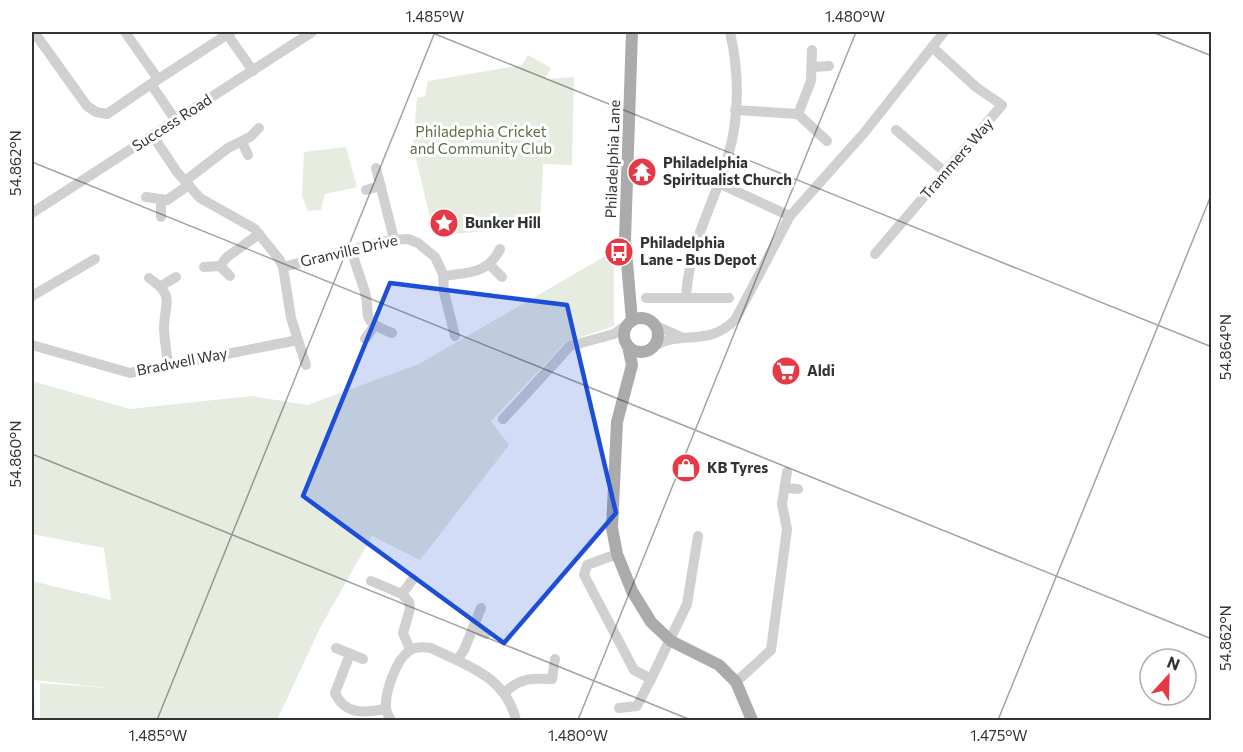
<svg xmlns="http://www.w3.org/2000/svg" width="1243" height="752" font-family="Commissioner,sans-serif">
	<rect width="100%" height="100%" fill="#fff"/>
	<g fill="#e6ecdf">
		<polygon points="528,55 551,68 545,79 574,77 572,165 543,164 540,226 534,224 529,228 451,234 431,222 413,146 417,98 425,96 428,81 522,65"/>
		<polygon points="346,147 357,187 325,194 321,210 308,211 302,195 304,152"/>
		<polygon points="614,251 614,326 566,342 491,421 509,445 420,560 372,536 320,628 277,720 40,720 40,683 108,688 34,680 35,720 32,720 32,581 111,600 104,548 32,534 32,381 130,409 251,396 308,405 419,364"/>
	</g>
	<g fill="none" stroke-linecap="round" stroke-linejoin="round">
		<g stroke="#d0d0d0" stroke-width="10">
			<polyline points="34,32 87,106 96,112 107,114 151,84"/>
			<polyline points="125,32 158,79"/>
			<polyline points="227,34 253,71"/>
			<polyline points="813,67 829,66"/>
			<polyline points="735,110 798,114 827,141"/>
			<polyline points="798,114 811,81 812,50"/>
			<polyline points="176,121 151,84 231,32"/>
			<polyline points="896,130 946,173"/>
			<polyline points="153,136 177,172 200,198 255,229 279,259 283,267 291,318 306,365"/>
			<polyline points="242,142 248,155"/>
			<polyline points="376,168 394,239"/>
			<polyline points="185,181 228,148 250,137 259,128"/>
			<polyline points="718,183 790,216"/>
			<polyline points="366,190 381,186"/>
			<polyline points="146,197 167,200 189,185"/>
			<polyline points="161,200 161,217"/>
			<polyline points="32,213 312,32"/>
			<path d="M352 251C355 264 360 276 364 289 373 315 356 319 392 333"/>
			<polyline points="875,254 1002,105 976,87 932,47"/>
			<polyline points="490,265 502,277"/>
			<polyline points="220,266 227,257 259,234"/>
			<polyline points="204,267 220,266 230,276"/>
			<polyline points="283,267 390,240 408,239 418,243 435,257 443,274 444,292 455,336"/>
			<path d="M444 276C469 272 488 274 500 249"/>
			<path d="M149 278C175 296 165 300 164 327 164 339 167 353 168 365"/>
			<polyline points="161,286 176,277"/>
			<polyline points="32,296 95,259"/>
			<path d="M686 297C690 240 713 207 728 156 740 116 739 71 730 32"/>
			<polyline points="646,298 729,298"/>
			<polyline points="654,325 681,337"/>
			<polyline points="365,339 375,325"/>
			<polyline points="32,345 130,373 298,340"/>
			<path d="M654 346C684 329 706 348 735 320L790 216 864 133 944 32"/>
			<polyline points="503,419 570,346 614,334 628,324"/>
			<polyline points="785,488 798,489"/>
			<polyline points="617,554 587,565 584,575 634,670 651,679 687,604 698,536"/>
			<polyline points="371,581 402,594 409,602 410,609 403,633 410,649"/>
			<polyline points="402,594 413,579"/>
			<polyline points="473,628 486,634"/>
			<polyline points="336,648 363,659"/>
			<path d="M350 654 335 693C345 715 364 713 385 709"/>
			<polyline points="457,660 464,650 481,608"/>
			<polyline points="736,682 771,650 787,529 782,504 787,472"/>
			<path d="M506 692C519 678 533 678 552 679L555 659"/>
			<polyline points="619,708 637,706 651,679"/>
			<path d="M391 720C389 717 386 712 386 707 385 692 396 660 409 651 415 646 424 647 431 648 468 666 506 677 516 720"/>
		</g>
		<g stroke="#ababab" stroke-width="12">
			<circle cx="641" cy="335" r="17"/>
			<polyline points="632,321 625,239 632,32"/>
			<polyline points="628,346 632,365 617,422 612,528 617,554 632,591 651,622 671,641 719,665 736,682 752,720"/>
		</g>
	</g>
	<path fill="#1d4ed8" fill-opacity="0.2" stroke="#1d4ed8" stroke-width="4.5" stroke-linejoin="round" d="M390 283 567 305 616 513 504 643 303 496Z"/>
	<path fill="none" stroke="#333" stroke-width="1.5" stroke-opacity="0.45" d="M430 32 1212 347M1152 32 1212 56M32 162 1212 639M32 454 691 720M157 720 435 32M578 720 856 32M998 720 1212 193"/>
	<defs>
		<g id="temple-disc" transform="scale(1.5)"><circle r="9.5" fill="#e63946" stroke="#fff"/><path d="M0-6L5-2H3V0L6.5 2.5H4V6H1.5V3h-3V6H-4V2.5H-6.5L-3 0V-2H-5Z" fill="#fff"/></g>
		<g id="sight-disc" transform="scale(1.5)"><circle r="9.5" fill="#e63946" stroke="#fff"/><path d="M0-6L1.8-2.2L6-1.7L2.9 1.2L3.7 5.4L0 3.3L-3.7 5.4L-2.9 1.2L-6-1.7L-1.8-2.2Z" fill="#fff"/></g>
		<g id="bus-disc" transform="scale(1.5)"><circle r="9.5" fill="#e63946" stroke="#fff"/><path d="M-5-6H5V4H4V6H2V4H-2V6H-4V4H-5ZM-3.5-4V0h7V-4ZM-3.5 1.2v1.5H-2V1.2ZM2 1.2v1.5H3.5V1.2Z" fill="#fff"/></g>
		<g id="supermarket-disc" transform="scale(1.5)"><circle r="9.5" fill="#e63946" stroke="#fff"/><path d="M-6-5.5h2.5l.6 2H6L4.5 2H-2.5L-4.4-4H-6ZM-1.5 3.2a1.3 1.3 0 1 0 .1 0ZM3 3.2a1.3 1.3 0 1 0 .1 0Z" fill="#fff"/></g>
		<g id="shop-disc" transform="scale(1.5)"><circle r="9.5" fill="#e63946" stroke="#fff"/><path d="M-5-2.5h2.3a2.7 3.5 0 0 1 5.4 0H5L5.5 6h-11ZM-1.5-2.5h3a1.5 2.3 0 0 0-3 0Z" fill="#fff"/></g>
	</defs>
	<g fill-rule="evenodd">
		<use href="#temple-disc" x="642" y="172"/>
		<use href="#sight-disc" x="444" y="223"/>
		<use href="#bus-disc" x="619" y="252"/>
		<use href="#supermarket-disc" x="786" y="371"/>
		<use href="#shop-disc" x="686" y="468"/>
	</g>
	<g text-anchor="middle" stroke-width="6" stroke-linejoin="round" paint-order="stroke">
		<g font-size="15" fill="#333" stroke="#fff">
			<text transform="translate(172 123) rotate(-33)" y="5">Success Road</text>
			<text transform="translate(613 159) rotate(-88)" y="5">Philadelphia Lane</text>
			<text transform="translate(957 159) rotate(-49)" y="5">Trammers Way</text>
			<text transform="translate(349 251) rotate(-13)" y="5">Granville Drive</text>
			<text transform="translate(182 362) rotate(-11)" y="5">Bradwell Way</text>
		</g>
		<g font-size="15" fill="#56703f" stroke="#fff">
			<text x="481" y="137">Philadephia Cricket<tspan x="481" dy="17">and Community Club</tspan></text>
		</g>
		<g font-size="15" font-weight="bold" fill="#333" stroke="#fff" text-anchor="start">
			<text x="663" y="168">Philadelphia<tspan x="663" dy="17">Spiritualist Church</tspan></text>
			<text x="465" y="228">Bunker Hill</text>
			<text x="640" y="248">Philadelphia<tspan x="640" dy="17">Lane - Bus Depot</tspan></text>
			<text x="807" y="376">Aldi</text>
			<text x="707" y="473">KB Tyres</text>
		</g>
	</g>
	<rect width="1243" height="752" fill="none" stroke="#ffffff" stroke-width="66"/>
	<g transform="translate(1168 677) rotate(22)"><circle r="28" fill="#ffffff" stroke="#adadad" stroke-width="1.5"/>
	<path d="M0-4.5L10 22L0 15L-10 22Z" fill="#e63946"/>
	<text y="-9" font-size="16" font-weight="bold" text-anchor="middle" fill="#333333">N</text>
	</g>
	<rect x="33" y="33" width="1177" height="686" fill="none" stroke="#333" stroke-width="2"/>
	<g font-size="15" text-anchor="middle" fill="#333">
		<text x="435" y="22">1.485°W</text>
		<text x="855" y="22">1.480°W</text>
		<text transform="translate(16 163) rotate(-90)" y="5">54.862°N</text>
		<text transform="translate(1226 347) rotate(-90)" y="5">54.864°N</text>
		<text transform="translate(16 454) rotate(-90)" y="5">54.860°N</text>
		<text transform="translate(1226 638) rotate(-90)" y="5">54.862°N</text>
		<text x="158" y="741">1.485°W</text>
		<text x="578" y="741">1.480°W</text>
		<text x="999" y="741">1.475°W</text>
	</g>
</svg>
